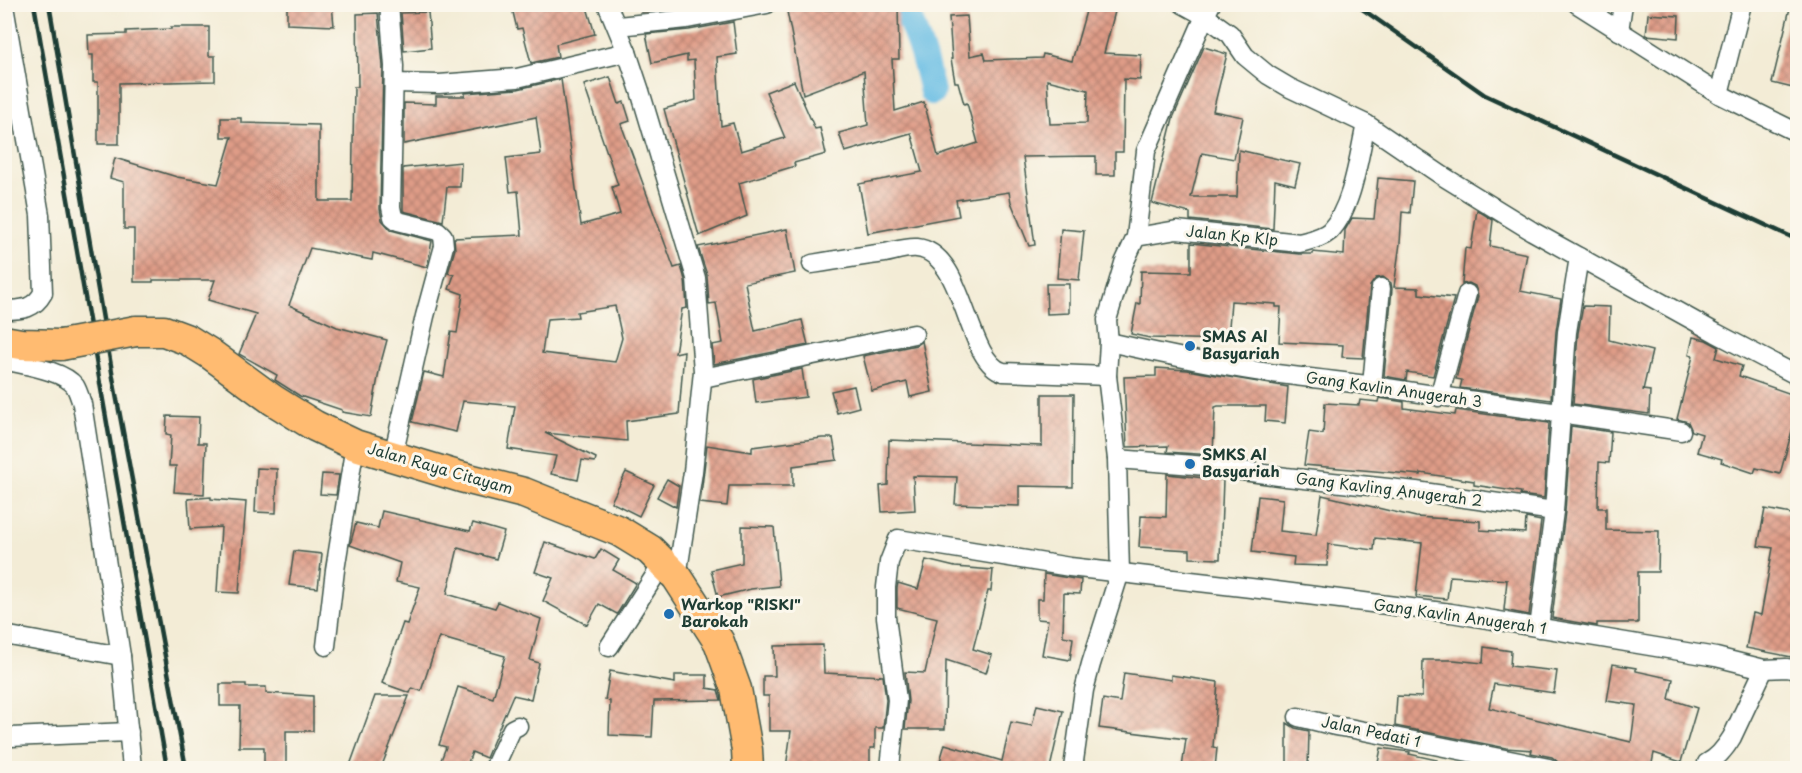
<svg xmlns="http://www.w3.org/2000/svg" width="1802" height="773" font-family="'Playpen Sans',sans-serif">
	<defs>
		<pattern id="building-cross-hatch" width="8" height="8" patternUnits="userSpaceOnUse" patternTransform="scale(1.5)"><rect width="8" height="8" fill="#df9c87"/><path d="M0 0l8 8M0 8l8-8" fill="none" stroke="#b4806f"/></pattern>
	</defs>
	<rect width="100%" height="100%" fill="#fbf7ec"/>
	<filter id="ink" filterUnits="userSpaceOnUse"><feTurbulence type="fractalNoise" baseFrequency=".0167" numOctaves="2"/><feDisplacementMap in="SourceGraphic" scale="12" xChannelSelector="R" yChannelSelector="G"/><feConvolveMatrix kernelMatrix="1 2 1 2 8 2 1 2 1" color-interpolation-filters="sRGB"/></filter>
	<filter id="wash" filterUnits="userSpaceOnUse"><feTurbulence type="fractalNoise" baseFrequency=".008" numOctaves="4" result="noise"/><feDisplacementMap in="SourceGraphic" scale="24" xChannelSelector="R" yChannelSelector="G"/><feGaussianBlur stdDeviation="1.35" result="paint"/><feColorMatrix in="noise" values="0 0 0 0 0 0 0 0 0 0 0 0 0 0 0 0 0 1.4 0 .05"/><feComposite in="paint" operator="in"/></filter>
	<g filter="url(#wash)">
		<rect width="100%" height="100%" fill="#f3ecd6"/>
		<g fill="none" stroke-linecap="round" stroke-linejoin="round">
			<path stroke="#68bde4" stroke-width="26" d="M903 4C916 33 926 61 932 92"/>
		</g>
		<g id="blocks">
			<g fill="url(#building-cross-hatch)" fill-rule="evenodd">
				<polygon points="304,4 332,4 334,26 287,24 287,6 305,6"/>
				<polygon points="511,4 586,4 595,34 556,44 558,57 531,63 522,28 517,29"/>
				<polygon points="639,4 703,4 641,12"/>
				<path d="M796 4H814L815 10 857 9V4H898L899 59H892L895 111 924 102 938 156 978 143 967 103 964 104 958 82H955L951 59H952L949 17 967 16 970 56 984 53 986 60 1042 58 1043 54 1072 61 1088 4H1117L1104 53 1141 55 1140 80 1124 79 1123 152H1115V175H1096V156L1023 157 1035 245 1029 246 1011 202 1009 192 956 200 959 216 868 233 859 184 922 172 911 133 845 152 839 133 868 125 864 71 803 94 786 6ZM1047 80 1088 90 1087 123 1050 124Z"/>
				<polygon points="1790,8 1797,9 1797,89 1772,83"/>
				<polygon points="428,12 431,48 404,51 401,13"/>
				<polygon points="378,13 383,66 380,209 382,220 391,230 432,241 427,267 373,253 372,260 310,248 289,305 337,327 387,340 380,366 371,417 342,412 342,410 300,396 275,380 277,375 239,354 256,314 208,300 215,280 153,280 153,282 134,282 134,229 124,229 124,182 110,178 115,158 177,177 218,184 232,137 221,137 221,118 241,118 241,123 319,125 319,201 352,201 354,87 358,87 357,14"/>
				<polygon points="1648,14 1679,16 1678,38 1646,35"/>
				<polygon points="733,22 737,54 717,57 721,126 733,123 741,151 785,138 766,92 794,81 815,129 820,128 826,154 794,163 795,166 739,183 747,216 699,236 664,109 696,100 694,60 687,61 687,55 652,63 646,34 689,30"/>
				<polygon points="171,27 209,27 209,56 215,56 215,81 119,83 119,144 98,144 98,82 93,82 93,55 89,55 88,35 126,34 126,31 171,29"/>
				<polygon points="1204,47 1227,54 1213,111 1243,117 1234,159 1202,153 1191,197 1237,197 1239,150 1300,164 1295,185 1275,180 1273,229 1190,220 1190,213 1152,203 1173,118"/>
				<path d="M610 77 619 104 624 102 630 121 621 124 674 268 681 266 685 280 687 308 682 309 675 353 684 351 679 414 626 421 627 441 545 433 596 458 595 462 582 460 578 480 551 474 556 456 508 449 515 406 463 401 456 432 412 422 424 372 444 377 451 332 457 333 463 294 449 289 454 275 448 273 455 249 454 238 522 235 518 191 510 192 506 158 541 154 536 117 404 144V103L436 104V96H465V93L518 89 561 79 581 225 620 214 612 187 618 185 584 85ZM615 306 622 338 615 362 542 353 547 319 578 317 577 312Z"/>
				<polygon points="461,162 460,187 447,187 443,221 403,211 403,168"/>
				<polygon points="1378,178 1413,181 1410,213 1402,212 1400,243 1394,287 1419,288 1419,294 1454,298 1433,376 1407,372 1406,380 1384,376 1392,289 1391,283 1383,277 1376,278 1370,286 1363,358 1342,357 1343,345 1279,342 1281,307 1276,307 1276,304 1231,301 1228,340 1150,338 1131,334 1137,303 1140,304 1141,271 1191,272 1191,243 1299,254 1313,254 1313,252 1344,255 1345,230 1352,218 1374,219"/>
				<polygon points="1477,210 1493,220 1490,246 1527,254 1520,291 1561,299 1556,331 1551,400 1460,388 1462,380 1456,379 1478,296 1475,286 1469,283 1462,284 1465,248 1471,249"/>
				<polygon points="787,229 795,273 745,283 755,331 802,320 808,345 714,364 712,345 723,343 716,303 709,304 707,275 698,247"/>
				<polygon points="1061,229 1084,231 1079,280 1057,278"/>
				<polygon points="1046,284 1069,284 1069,313 1047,314"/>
				<polygon points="1583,306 1610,307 1609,340 1652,351 1643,390 1650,391 1649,414 1573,404 1578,333"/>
				<polygon points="1693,337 1706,340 1719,347 1716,358 1742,366 1739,376 1797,396 1797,413 1780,474 1756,468 1754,473 1721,462 1722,459 1697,452 1702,434 1692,431 1688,422 1677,419 1693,356 1689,355"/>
				<polygon points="922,341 932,392 910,397 907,382 872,391 863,356 916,345"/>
				<polygon points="1156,368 1187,370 1288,387 1285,423 1265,421 1266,406 1218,406 1215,407 1213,455 1167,452 1168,446 1127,447 1124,377 1156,376"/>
				<polygon points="802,369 806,397 756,403 753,379"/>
				<polygon points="854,386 859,407 837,413 831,391"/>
				<polygon points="1042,394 1074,394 1073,487 1019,486 1019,506 955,504 957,477 913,476 915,510 882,512 880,486 888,485 889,440 1042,446"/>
				<polygon points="1379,398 1404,402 1404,408 1455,415 1456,410 1549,423 1544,498 1520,495 1521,492 1474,485 1474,481 1421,473 1421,475 1304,465 1309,432 1323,434 1325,403 1359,405 1360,400 1378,402"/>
				<polygon points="167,416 199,417 198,443 206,443 204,494 174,492 176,466 169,466 171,435 166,434"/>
				<polygon points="1571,426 1611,432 1609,463 1599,462 1598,508 1606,508 1606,530 1659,531 1658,572 1638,572 1638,623 1597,623 1597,626 1552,618 1565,512"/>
				<polygon points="822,438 833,438 837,460 793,466 793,486 729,486 727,506 700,503 707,445 752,452 752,447"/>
				<polygon points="257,468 277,469 276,513 255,512"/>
				<polygon points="626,472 654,485 639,516 611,502"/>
				<polygon points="322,474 339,475 336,495 320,494"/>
				<polygon points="1167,474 1223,480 1220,559 1190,558 1190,550 1139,547 1141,516 1166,517"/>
				<polygon points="667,479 679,486 676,507 657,497"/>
				<polygon points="1322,495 1416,517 1480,521 1480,530 1525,533 1526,518 1541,521 1529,615 1504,610 1507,580 1450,576 1447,599 1416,596 1422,543 1375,538 1374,550 1328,544 1327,566 1293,565 1294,557 1252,552 1258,496 1283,499 1280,531 1316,535"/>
				<polygon points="211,497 211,499 246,502 239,593 217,592 221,527 190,529 188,499"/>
				<polygon points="1765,509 1797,515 1797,658 1746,648 1753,613 1761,615 1773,548 1758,546"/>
				<polygon points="382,511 470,531 473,523 504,532 496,559 458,548 447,594 495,608 498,602 541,619 530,660 539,663 531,699 513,695 486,758 472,752 466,768 438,768 446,747 439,745 458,687 493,698 505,656 439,637 421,691 412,688 410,693 382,683 403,623 407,624 420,587 396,582 400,563 350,545 356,523 378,528"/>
				<polygon points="742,526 774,527 779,586 751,589 718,597 711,570 742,563"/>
				<polygon points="545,542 595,559 601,549 619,560 613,570 636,583 617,614 599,604 587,625 543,601 553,578 535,572"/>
				<polygon points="294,551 322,554 318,588 289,585"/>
				<polygon points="926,560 955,567 993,570 991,591 988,591 973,649 992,655 986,673 946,660 945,729 905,729 908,701 905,672 925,673 937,618 897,608 897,588 898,583 918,589"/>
				<polygon points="1044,574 1081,580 1080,594 1064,593 1063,636 1073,638 1070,660 1042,655 1048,620 1037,619 1037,599 1043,599"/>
				<polygon points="823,645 824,673 883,676 886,700 883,728 875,728 875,748 870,748 870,768 786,768 791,731 769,731 769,696 763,696 763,676 775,676 774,646"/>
				<polygon points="1484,647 1511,651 1510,666 1557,671 1554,693 1494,684 1489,708 1631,742 1636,705 1607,701 1613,664 1636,668 1636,671 1673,679 1669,699 1697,708 1681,762 1654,753 1651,768 1587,768 1558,762 1552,757 1531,753 1532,750 1506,748 1395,726 1397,696 1422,697 1423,660 1454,660 1483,663"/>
				<polygon points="610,671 675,683 675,675 707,675 707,688 718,690 721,700 654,701 652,737 609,735 610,701 605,700"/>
				<polygon points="1124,673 1171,680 1171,675 1218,682 1213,747 1217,748 1215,768 1182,768 1186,739 1099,728 1103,699 1120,702"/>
				<polygon points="220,684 246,684 246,687 266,687 266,693 313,696 313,731 286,731 286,768 264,768 264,747 239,747 240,706 220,706"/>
				<polygon points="375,696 409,696 381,768 349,768"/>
				<polygon points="1037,705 1063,711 1050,768 938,768 945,744 1002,761 1011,722 1032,726"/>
				<polygon points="1287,723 1295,728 1309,731 1308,768 1287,768"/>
				<polygon points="1381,748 1410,752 1409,754 1437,760 1436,768 1377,768"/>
			</g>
		</g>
	</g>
	<g filter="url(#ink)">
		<use href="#blocks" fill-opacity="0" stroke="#3f574c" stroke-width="1.5"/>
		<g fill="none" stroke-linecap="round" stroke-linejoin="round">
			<g stroke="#3f574c" stroke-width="21">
				<g id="minor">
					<polyline points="389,4 394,66 391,207 393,217 398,221 438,231 443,236 444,246 425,316 393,456"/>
					<polyline points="607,4 627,52 640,91 696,278 703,371 693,472 677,577"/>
					<polyline points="1211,4 1205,16 1230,34 1245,56 1268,75 1290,88 1366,124 1441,175 1532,231 1716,333 1798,376"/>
					<polyline points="1577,4 1719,94 1798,133"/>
					<path d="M4 6 40 215 43 293C34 309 23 310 4 310"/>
					<polyline points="618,26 687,19 767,4"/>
					<polyline points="1619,31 1623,4"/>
					<polyline points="394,83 439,84 517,78 627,52"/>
					<polyline points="1719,94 1742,4"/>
					<polyline points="1136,237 1146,151 1205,16 1183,4"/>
					<path d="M812 264C836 260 861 256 885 253 895 251 907 247 917 248 966 253 965 361 1003 372L1107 376"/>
					<path d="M1109 342C1158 353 1207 364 1256 371 1296 377 1335 380 1374 386 1476 402 1579 415 1681 431"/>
					<path d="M4 360C23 365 63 370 75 386 78 391 80 398 82 404L121 656 132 768"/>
					<polyline points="703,378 914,334"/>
					<polyline points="1372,385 1381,288"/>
					<polyline points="1439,397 1467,294"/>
					<polyline points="1117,459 1207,466 1286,477 1416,491 1554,511"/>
					<polyline points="1539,628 1554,511 1567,332 1579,257"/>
					<polyline points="4,635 121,656"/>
					<polyline points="326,646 335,570 355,445"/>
					<polyline points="609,647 663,563"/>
					<path d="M1298 717C1314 720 1333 727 1349 728L1549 768"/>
					<polyline points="11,737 129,732"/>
					<path d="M1707 763C1718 758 1726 747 1732 737L1764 669"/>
					<polyline points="494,768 512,729 518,726"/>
					<polyline points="890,768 897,700 886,617 886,587 889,562 898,539 1070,567 1268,590 1451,613 1716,657 1764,669 1786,668 1798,670"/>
					<path d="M1073 768 1084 690 1091 664 1120 572 1117 459 1107 376 1109 342 1107 320 1124 263 1136 237 1177 230 1300 243C1310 240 1322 238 1330 231 1353 207 1359 155 1366 124"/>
				</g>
			</g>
			<g stroke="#3f574c" stroke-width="33">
				<g id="primary">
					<polyline points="136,331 164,331 188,340 209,353 273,400 315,426 355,445 461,477 524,493 619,531 650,550 677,577 719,642 736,689 747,750 748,768"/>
					<polyline points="4,341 21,344 61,345"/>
				</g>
			</g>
			<use href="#minor" stroke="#fff" stroke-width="18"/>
			<use href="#primary" stroke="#ffbb71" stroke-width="30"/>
			<g stroke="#1f3d34" stroke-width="4.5">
				<polyline points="34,4 167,768"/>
				<polyline points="49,4 115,389 186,768"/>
				<polyline points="1355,4 1485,95 1798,240"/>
			</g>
			<g stroke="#3f574c" stroke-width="33" stroke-linecap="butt">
				<polyline id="primary-bridge" points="61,345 136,331"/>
			</g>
			<use href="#primary-bridge" stroke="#ffbb71" stroke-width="30"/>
		</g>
	</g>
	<g fill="#1f6fb2" stroke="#fbf7ec" stroke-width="2">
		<circle cx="1190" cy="346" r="6"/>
		<circle cx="1190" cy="464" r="6"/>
		<circle cx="669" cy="614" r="6"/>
	</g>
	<g text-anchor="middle" stroke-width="6" stroke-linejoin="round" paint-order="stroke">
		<g font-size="15" fill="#1f3d34" stroke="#fbf7ec">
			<text transform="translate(1232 236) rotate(6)" y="5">Jalan Kp Klp</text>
			<text transform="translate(1394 390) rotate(8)" y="5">Gang Kavlin Anugerah 3</text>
			<text transform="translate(440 469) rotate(16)" y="5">Jalan Raya Citayam</text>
			<text transform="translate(1389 490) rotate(7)" y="5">Gang Kavling Anugerah 2</text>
			<text transform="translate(1460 617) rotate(8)" y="5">Gang Kavlin Anugerah 1</text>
			<text transform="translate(1371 732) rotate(12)" y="5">Jalan Pedati 1</text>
		</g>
		<g font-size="15" font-weight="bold" fill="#1f3d34" stroke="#fbf7ec" text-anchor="start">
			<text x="1202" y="342">SMAS Al<tspan x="1202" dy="17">Basyariah</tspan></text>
			<text x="1202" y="460">SMKS Al<tspan x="1202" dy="17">Basyariah</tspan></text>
			<text x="681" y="610">Warkop "RISKI"<tspan x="681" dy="17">Barokah</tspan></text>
		</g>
	</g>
	<rect width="1802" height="773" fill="none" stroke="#fbf7ec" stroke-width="24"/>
</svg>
